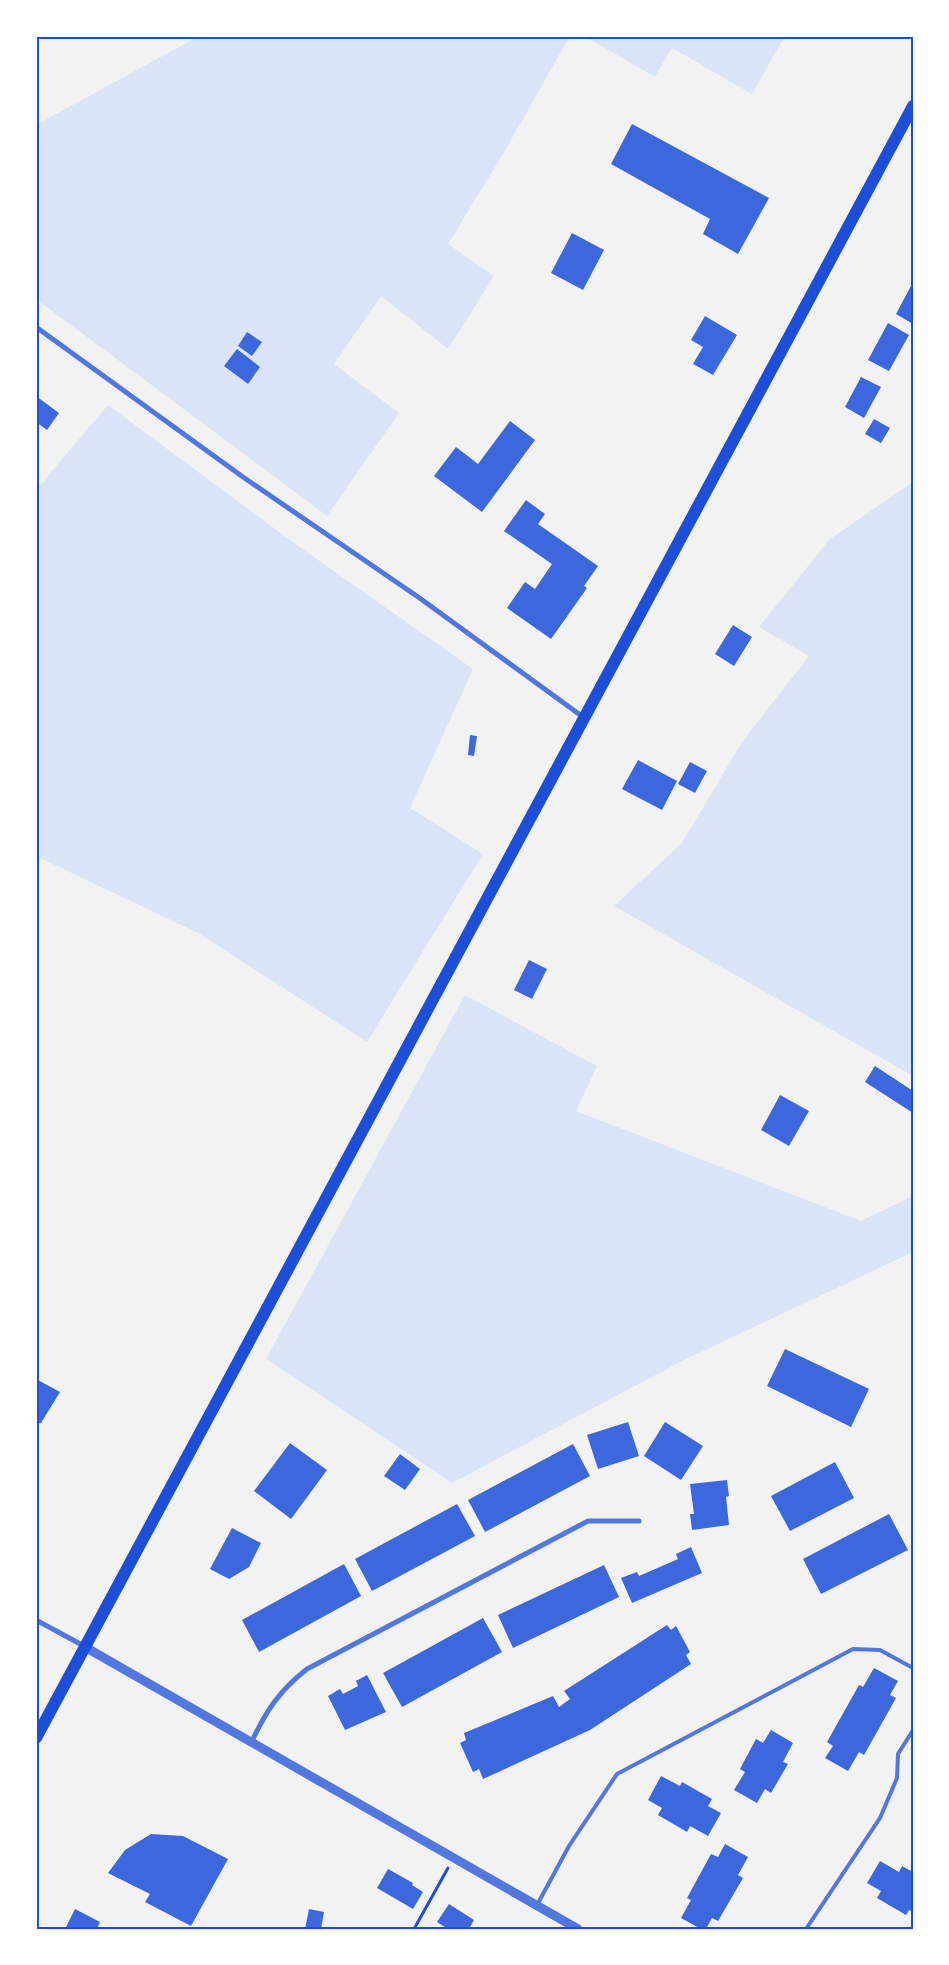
<svg xmlns="http://www.w3.org/2000/svg" width="949" height="1965" font-family="Montserrat,sans-serif">
	<rect width="100%" height="100%" fill="#f2f2f2"/>
	<g fill="#dbe4f7">
		<polygon points="199,36 570,36 503,154 448,244 494,276 448,349 381,296 334,364 399,413 327,516 36,299 36,125"/>
		<polygon points="584,36 785,36 752,94 672,48 655,77"/>
		<polygon points="108,405 294,543 473,669 410,808 483,854 367,1042 198,933 36,856 36,490"/>
		<polygon points="913,482 913,1076 614,906 682,843 742,742 809,656 759,627 830,539"/>
		<polygon points="465,995 597,1066 576,1111 861,1221 913,1196 913,1252 682,1361 452,1483 266,1359"/>
	</g>
	<g fill="#3d67dc">
		<polygon points="632,124 769,198 738,254 703,234 710,219 611,164"/>
		<polygon points="572,233 604,250 583,290 551,273"/>
		<polygon points="913,282 913,324 896,314"/>
		<polygon points="705,316 737,335 713,375 693,364 703,347 691,340"/>
		<polygon points="888,323 909,335 889,371 868,360"/>
		<polygon points="247,332 262,342 252,356 238,346"/>
		<polygon points="237,349 260,367 248,384 224,366"/>
		<polygon points="861,377 881,387 864,418 845,407"/>
		<polygon points="36,396 59,413 47,430 36,422"/>
		<polygon points="874,419 890,428 881,443 865,434"/>
		<polygon points="510,421 535,440 482,512 434,476 456,447 478,464"/>
		<polygon points="526,500 545,514 538,524 598,566 584,586 587,588 551,639 507,608 525,582 535,589 552,564 504,531"/>
		<polygon points="733,625 752,637 734,666 715,654"/>
		<polygon points="470,735 477,736 474,756 468,755"/>
		<polygon points="638,760 677,781 662,810 622,789"/>
		<polygon points="690,762 707,771 695,793 678,784"/>
		<polygon points="529,960 547,969 532,999 514,990"/>
		<polygon points="875,1066 913,1091 913,1113 865,1082"/>
		<polygon points="780,1095 809,1111 789,1146 761,1130"/>
		<polygon points="785,1349 869,1389 851,1427 767,1386"/>
		<polygon points="36,1379 60,1392 41,1423 36,1424"/>
		<polygon points="628,1422 639,1456 598,1469 587,1435"/>
		<polygon points="665,1422 703,1446 681,1480 644,1456"/>
		<polygon points="290,1443 327,1470 291,1519 254,1491"/>
		<polygon points="573,1444 590,1476 485,1532 468,1500"/>
		<polygon points="400,1454 420,1469 405,1490 384,1476"/>
		<polygon points="835,1462 854,1498 790,1531 771,1496"/>
		<polygon points="727,1480 729,1496 726,1497 729,1525 692,1530 690,1514 694,1514 690,1484"/>
		<polygon points="457,1504 475,1536 372,1591 355,1559"/>
		<polygon points="889,1514 908,1550 821,1594 803,1559"/>
		<polygon points="232,1528 261,1543 249,1567 229,1579 210,1569"/>
		<polygon points="691,1547 702,1573 632,1603 621,1578 637,1572 639,1576 678,1559 676,1554"/>
		<polygon points="344,1564 361,1596 259,1652 242,1620"/>
		<polygon points="604,1565 619,1597 513,1648 498,1615"/>
		<polygon points="483,1618 502,1652 402,1707 383,1673"/>
		<polygon points="667,1625 671,1630 676,1626 690,1652 686,1655 691,1664 590,1730 483,1779 479,1769 473,1772 460,1743 466,1740 464,1733 553,1696 559,1707 570,1699 564,1691"/>
		<polygon points="874,1668 898,1681 890,1695 896,1698 864,1755 859,1752 848,1771 825,1758 833,1746 827,1742 859,1685 863,1687"/>
		<polygon points="367,1675 386,1712 345,1730 328,1696 340,1689 343,1694 358,1686 356,1681"/>
		<polygon points="771,1730 793,1743 783,1762 788,1764 771,1793 765,1789 757,1803 734,1790 745,1772 740,1769 756,1739 763,1743"/>
		<polygon points="661,1776 680,1786 682,1782 712,1799 708,1806 721,1813 708,1836 690,1826 687,1832 658,1815 662,1808 648,1800"/>
		<polygon points="151,1834 183,1836 228,1859 191,1926 145,1902 150,1894 108,1873 125,1850"/>
		<polygon points="725,1844 748,1857 738,1875 743,1878 718,1921 712,1918 706,1929 701,1929 681,1918 691,1900 687,1898 711,1854 718,1857"/>
		<polygon points="880,1861 899,1872 902,1866 913,1872 913,1912 909,1910 906,1915 877,1898 881,1891 867,1883"/>
		<polygon points="388,1869 413,1883 412,1885 423,1892 413,1909 377,1888"/>
		<polygon points="449,1904 474,1920 469,1929 448,1929 437,1922"/>
		<polygon points="75,1909 100,1922 97,1929 65,1929"/>
		<polygon points="309,1909 324,1912 321,1929 305,1929"/>
	</g>
	<g fill="none" stroke-linecap="round" stroke-linejoin="round">
		<polyline stroke="#1d4ed8" stroke-width="3" points="414,1929 448,1868"/>
		<g stroke="#5277de" stroke-width="4">
			<polyline points="537,1905 569,1846 617,1774 853,1649 880,1650 913,1668"/>
			<polyline points="806,1929 880,1818 897,1778 898,1754 913,1730"/>
		</g>
		<g stroke="#5277de" stroke-width="5">
			<polyline points="36,327 243,477 421,599 583,717"/>
			<polyline points="36,1620 84,1646"/>
			<path d="M251 1743C266 1711 279 1691 307 1669L588 1521H639"/>
		</g>
		<polyline stroke="#5277de" stroke-width="9" points="85,1647 578,1929"/>
		<polyline stroke="#1d4ed8" stroke-width="12" points="36,1738 913,106"/>
	</g>
	<rect width="949" height="1965" fill="none" stroke="#ffffff" stroke-width="75"/>
	<rect x="38" y="38" width="874" height="1890" fill="none" stroke="#1d4ed8" stroke-width="2"/>
</svg>
